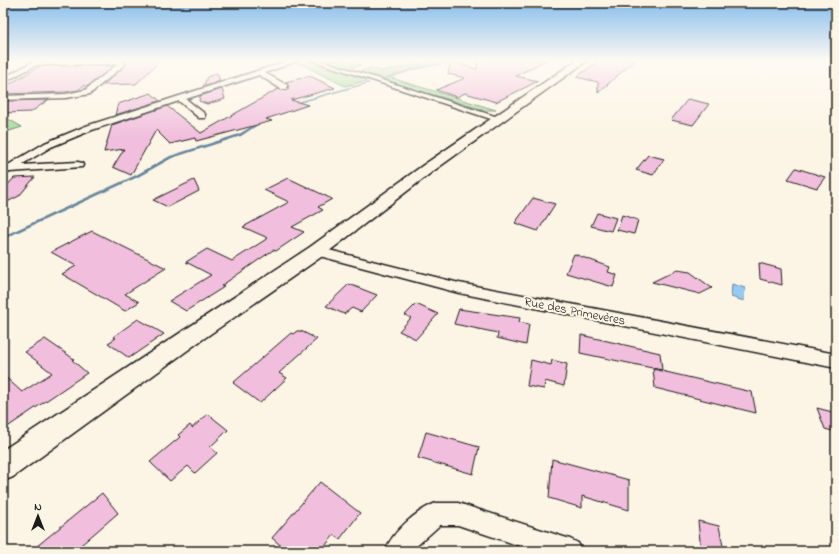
<svg xmlns="http://www.w3.org/2000/svg" width="839" height="554" font-family="'Indie Flower',sans-serif">
	<rect width="100%" height="100%" fill="#fcf5e5"/>
	<filter id="ink" filterUnits="userSpaceOnUse"><feTurbulence type="fractalNoise" baseFrequency=".025" numOctaves="2"/><feDisplacementMap in="SourceGraphic" scale="8" xChannelSelector="R" yChannelSelector="G"/><feConvolveMatrix kernelMatrix="1 2 1 2 8 2 1 2 1" color-interpolation-filters="sRGB"/></filter>
	<g filter="url(#ink)">
		<g fill="#a5da9d" stroke="#607b5c">
			<polygon points="293,60 308,60 369,80 345,86"/>
			<polygon points="321,60 343,60 361,65 348,69"/>
			<polygon points="441,60 461,60 417,68 388,77 496,110 484,110 357,72 371,68 381,71"/>
			<polygon points="3,116 22,127 3,133"/>
		</g>
		<polygon fill="#95cbf3" stroke="#65859d" points="732,284 745,288 744,301 731,297"/>
		<g fill="none" stroke-linecap="round" stroke-linejoin="round">
			<g fill="#65859d" fill-rule="evenodd">
				<polygon points="463,60 467,60 418,69 383,80 381,79 418,67"/>
				<polygon points="368,82 370,83 292,105 290,104"/>
				<polygon points="273,113 275,114 241,136 172,158 138,177 3,239 3,236 136,175 170,156 239,134"/>
			</g>
		</g>
		<g fill="#f1bfdd" stroke="#1c1c1c">
			<polygon points="123,60 161,60 136,84 103,85 126,65"/>
			<polygon points="478,60 546,60 516,76 538,81 496,102 465,93 457,97 436,90 465,78 448,74 451,62 477,69"/>
			<polygon points="600,60 635,60 598,93 598,82 576,77"/>
			<polygon points="40,66 114,66 88,86 83,86 78,90 66,92 3,94 3,88"/>
			<polygon points="217,73 220,81 203,87 207,77"/>
			<polygon points="310,76 335,88 291,100 308,105 266,119 272,121 196,141 195,138 170,144 156,130 131,175 113,167 124,149 104,152 112,125 167,106 201,133 278,89 288,90 288,85 285,82"/>
			<polygon points="222,89 225,99 207,104 199,101 200,96"/>
			<polygon points="151,93 160,101 115,115 118,104"/>
			<polygon points="688,99 709,104 693,125 671,120"/>
			<polygon points="48,100 31,112 3,113 3,101"/>
			<polygon points="648,155 664,159 653,175 636,170"/>
			<polygon points="796,168 825,177 817,188 788,179"/>
			<polygon points="35,177 19,196 3,204 3,190 14,178"/>
			<polygon points="288,178 332,199 318,207 323,210 292,227 304,232 276,251 273,250 221,286 224,287 186,311 169,301 211,275 186,262 207,249 232,261 268,238 243,227 289,202 264,190"/>
			<polygon points="194,180 199,191 168,207 153,200"/>
			<polygon points="533,198 555,204 538,231 515,223"/>
			<polygon points="597,213 616,218 611,231 591,226"/>
			<polygon points="622,215 638,220 634,234 617,230"/>
			<polygon points="92,231 166,268 125,294 139,302 125,311 62,274 76,266 51,252"/>
			<polygon points="574,254 610,267 608,272 617,275 613,287 566,273"/>
			<polygon points="759,263 781,269 782,285 760,279"/>
			<polygon points="677,270 690,272 712,288 700,294 652,282"/>
			<polygon points="349,284 377,295 361,312 352,308 344,314 326,306"/>
			<polygon points="416,304 438,314 416,339 399,331 411,318 405,315"/>
			<polygon points="459,309 520,318 519,322 529,324 526,345 497,338 498,333 454,324"/>
			<polygon points="138,319 164,334 129,358 108,343 116,338 113,337"/>
			<polygon points="297,331 301,331 317,339 279,373 287,378 260,403 233,383 291,333 293,334"/>
			<polygon points="581,335 660,353 662,370 580,353"/>
			<polygon points="45,339 74,359 72,360 87,373 3,430 3,375 22,392 52,373 25,352"/>
			<polygon points="531,360 551,365 552,360 567,364 564,386 545,381 544,389 527,386"/>
			<polygon points="653,369 752,392 756,413 655,388"/>
			<polygon points="817,408 836,413 836,432 825,429"/>
			<polygon points="208,414 228,430 210,447 217,453 195,473 188,466 170,481 150,462 180,437 178,435 190,425 192,428"/>
			<polygon points="426,432 479,447 473,474 418,458"/>
			<polygon points="552,459 629,480 629,510 582,496 582,508 549,498"/>
			<polygon points="320,482 360,513 340,539 334,535 321,551 287,551 272,538"/>
			<polygon points="102,493 118,513 74,551 31,551"/>
			<polygon points="698,521 719,526 724,551 701,551"/>
		</g>
		<g fill="none" stroke-linecap="round" stroke-linejoin="round">
			<g stroke="#1c1c1c" stroke-width="3">
				<g id="minor">
					<polygon points="36,60 121,60 125,64 90,94 66,98 3,100 3,96 66,94 85,90 118,64 36,65 3,83 3,78"/>
					<polygon points="291,60 297,61 265,73 287,85 287,89 281,89 259,75 186,99 205,114 205,118 199,118 179,101 92,130 51,147 21,165 78,162 82,163 83,165 82,167 10,172 3,175 3,168 45,143 86,126"/>
					<polygon points="311,60 320,60 504,119 503,121 497,121"/>
					<polygon points="317,247 459,283 836,354 836,368 459,293 312,254 310,251 312,248"/>
					<path d="M436 503H458L570 539 578 543 582 551H535L458 525H440L411 551H385C393 531 416 511 436 503Z"/>
				</g>
			</g>
			<g stroke="#1c1c1c" stroke-width="3">
				<polygon id="secondary" points="577,60 588,60 432,172 324,255 203,339 13,477 3,481 3,450 310,247 422,166"/>
			</g>
			<use href="#minor" fill="#fcf5e5" fill-rule="evenodd"/>
			<use href="#secondary" fill="#fcf5e5" fill-rule="evenodd"/>
		</g>
	</g>
	<linearGradient id="sky" x2="0" y2="1"><stop stop-color="#87bdec"/><stop offset="0.44" stop-color="#fefaf3"/><stop offset="1" stop-color="#fefaf3" stop-opacity="0"/></linearGradient>
	<rect width="839" height="137" fill="url(#sky)"/>
	<g text-anchor="middle" stroke-width="4" stroke-linejoin="round" paint-order="stroke">
		<g font-size="13" fill="#1c1c1c" stroke="#fcf5e5">
			<text transform="translate(575 310) rotate(11)" y="5">Rue des Primevères</text>
		</g>
	</g>
	<rect width="839" height="554" fill="none" stroke="#fcf5e5" stroke-width="16"/>
	<rect x="8" y="8" width="823" height="538" fill="none" stroke="#1c1c1c" stroke-width="1.5" filter="url(#ink)"/>
	<g transform="translate(38 516)" stroke="#fcf5e5" stroke-width="3" paint-order="stroke">
	<path d="M0-3L7 15L0 10L-7 15Z" fill="#1c1c1c"/>
	<text y="-6" font-size="11" font-weight="bold" text-anchor="middle" fill="#1c1c1c">N</text>
	</g>
</svg>
